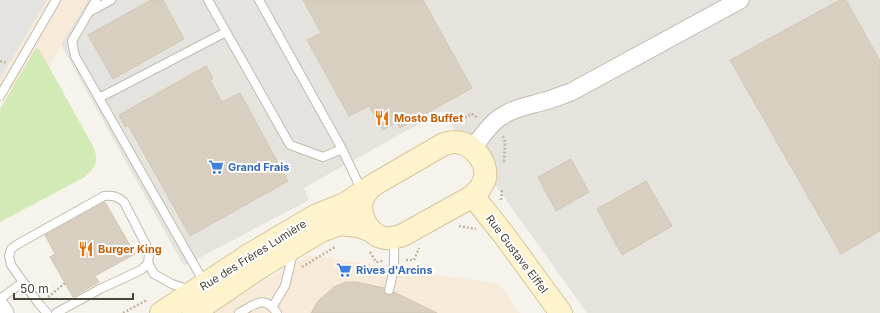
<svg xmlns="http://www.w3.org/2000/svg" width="880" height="313" font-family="Inter,sans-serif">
	<rect width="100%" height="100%" fill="#f6f3ec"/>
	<g fill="#f7ead8">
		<polygon points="0,0 88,0 49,67 0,94"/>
		<polygon points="309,255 499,284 520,313 211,313"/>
	</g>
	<polygon fill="#e6e2dd" points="88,0 880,0 880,313 587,313 442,111 304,188 309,200 184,266 61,45"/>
	<path fill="#d2eab5" d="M36 48 39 49 94 148C99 163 95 168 83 178L0 222V109Z"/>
	<g fill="#e5e3e0">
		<polygon points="0,0 47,0 0,79"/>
		<polygon points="114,0 298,0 309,20 288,30 345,133 324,146 291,131 240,43 128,103 101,87 79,45"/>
	</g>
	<g fill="#d8cfc1" stroke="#d3c7b4">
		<polygon points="151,0 163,0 184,39 113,79 88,35"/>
		<polygon points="303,0 423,0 472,88 400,128 397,122 383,130 369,106 349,116 307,40 321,33"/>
		<polygon points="840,0 846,0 880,61 880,231 841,254 730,60"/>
		<polygon points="206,66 213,78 210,80 222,102 240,93 288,181 190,236 128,125 125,127 119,115"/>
		<polygon points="571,159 589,192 556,211 538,177"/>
		<polygon points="646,181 672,226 622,255 597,209"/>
		<polygon points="105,202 135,254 95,276 99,282 73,297 50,257 55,254 45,235"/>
		<polygon points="346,282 357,282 384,288 384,292 387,295 391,295 394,292 437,313 311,313 318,301 334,287"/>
	</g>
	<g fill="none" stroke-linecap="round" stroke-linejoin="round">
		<g stroke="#c2bbae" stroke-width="10">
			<g id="lane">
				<polyline points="96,0 72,41 75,56 205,284"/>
				<polyline points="208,0 290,145 323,157 342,149 362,191"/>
				<polyline points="259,0 342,149"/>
				<polyline points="89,12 111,0"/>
				<polyline points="0,96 56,0"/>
				<polyline points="99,98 226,32"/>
				<polyline points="148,263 154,274 172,284 190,290"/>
				<path d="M389 290C394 272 396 257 393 239"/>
				<polyline points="0,299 23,282"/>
				<polyline points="273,306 285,286 292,257 294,252"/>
				<path d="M47 313 39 304 11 265 9 256 11 249 18 244 104 196C112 195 117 196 124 202L147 247 149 255 148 263 141 270 100 289 56 313"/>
				<path d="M239 313C256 304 264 294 277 313"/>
			</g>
		</g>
		<g stroke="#c2bbae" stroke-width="19">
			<g id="street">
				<path d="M472 149C481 138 488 126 499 118 513 108 528 106 545 101 553 99 562 95 571 92L740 0"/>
				<polyline points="0,306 5,313"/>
			</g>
		</g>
		<g stroke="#d6c79b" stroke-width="24">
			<g id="secondary">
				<polyline points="473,196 504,235 561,313"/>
				<path d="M161 313 249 255 315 216 345 204 375 184 444 144C447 144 450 142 453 142 471 141 488 161 485 178 483 186 478 191 473 196L403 235C396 237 388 240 381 237 368 233 358 214 362 201 363 197 366 193 368 190"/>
				<polyline points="193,313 259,268 321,231 340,224 358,226 372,231"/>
			</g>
		</g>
		<g stroke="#c4b79f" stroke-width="2.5" stroke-dasharray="2 2" stroke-linecap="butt">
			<polyline points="0,61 7,63"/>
			<polyline points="454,123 472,114 478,118"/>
			<polyline points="503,136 505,142 504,164"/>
			<polyline points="501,200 502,189"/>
			<polyline points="459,226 476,229"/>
			<polyline points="370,252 376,262 383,261"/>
			<polyline points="406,260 414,260 419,248"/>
			<polyline points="302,267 335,247"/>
			<polyline points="48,297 65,283"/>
			<polyline points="123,313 147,300"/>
		</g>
		<use href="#lane" stroke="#fff" stroke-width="8"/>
		<use href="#street" stroke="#fff" stroke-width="17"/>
		<use href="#secondary" stroke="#fff3cd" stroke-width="22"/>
	</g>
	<defs>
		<g id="restaurant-bare" transform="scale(1.2)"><path d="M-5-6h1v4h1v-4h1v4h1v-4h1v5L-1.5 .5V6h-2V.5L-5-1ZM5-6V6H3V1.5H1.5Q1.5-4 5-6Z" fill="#e8710a" stroke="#fff" stroke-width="2.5" paint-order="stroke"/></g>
		<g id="supermarket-bare" transform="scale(1.2)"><path d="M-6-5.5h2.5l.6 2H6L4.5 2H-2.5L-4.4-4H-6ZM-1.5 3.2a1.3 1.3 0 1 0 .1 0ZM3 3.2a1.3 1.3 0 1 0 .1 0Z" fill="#3f7fe0" stroke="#fff" stroke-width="2.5" paint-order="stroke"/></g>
	</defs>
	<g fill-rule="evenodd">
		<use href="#restaurant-bare" x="382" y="118"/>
		<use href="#supermarket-bare" x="216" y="167"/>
		<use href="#restaurant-bare" x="86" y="249"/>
		<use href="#supermarket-bare" x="344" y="270"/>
	</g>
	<g text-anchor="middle" stroke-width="4" stroke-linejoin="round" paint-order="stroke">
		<g font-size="11" font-weight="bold" fill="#c56008" stroke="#fff" text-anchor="start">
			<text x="394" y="122">Mosto Buffet</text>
			<text x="98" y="253">Burger King</text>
		</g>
		<g font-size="11" font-weight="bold" fill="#366cbe" stroke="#fff" text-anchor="start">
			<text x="228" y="171">Grand Frais</text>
			<text x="356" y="274">Rives d'Arcins</text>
		</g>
		<g font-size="11" fill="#4b4439" stroke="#fff">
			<text transform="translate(517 254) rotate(53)" y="4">Rue Gustave Eiffel</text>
			<text transform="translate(253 255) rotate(-32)" y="4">Rue des Frères Lumière</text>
		</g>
	</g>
	<path d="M14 293v6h119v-6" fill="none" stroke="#4b4439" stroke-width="2"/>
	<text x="20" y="293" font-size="12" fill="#4b4439" stroke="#ffffff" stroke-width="3" paint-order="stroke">50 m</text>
</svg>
